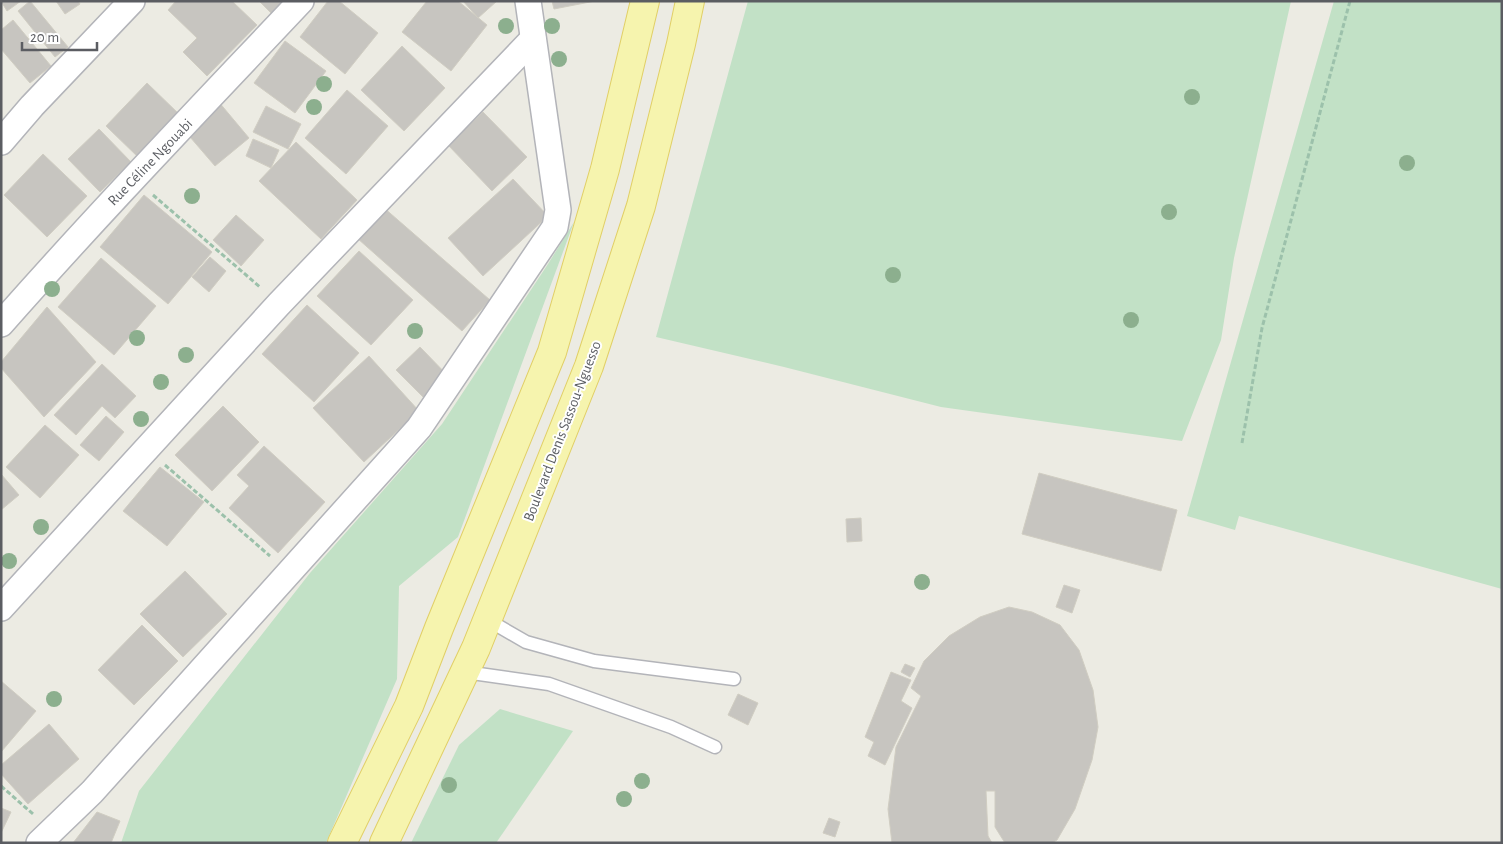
<svg xmlns="http://www.w3.org/2000/svg" width="1503" height="844" font-family="'Alegreya Sans',sans-serif">
	<rect width="100%" height="100%" fill="#ecebe3"/>
	<g fill="#c2e1c6">
		<polygon points="748,1 1291,1 1234,258 1221,340 1182,441 941,407 784,367 656,337"/>
		<polygon points="1334,1 1502,1 1502,589 1239,516 1235,530 1187,516"/>
		<polygon points="574,222 458,537 399,586 397,679 326,843 121,843 139,791 310,573 442,424 548,264"/>
		<polygon points="500,709 573,731 496,843 411,843 459,745"/>
	</g>
	<g fill="#c7c5c0" stroke="#d0cdc2">
		<polygon points="1,1 21,1 7,11"/>
		<polygon points="30,1 68,47 55,57 18,11"/>
		<polygon points="56,1 78,1 80,4 65,14"/>
		<polygon points="176,1 232,1 257,25 207,76 183,52 197,38 168,10"/>
		<polygon points="259,1 283,1 271,13"/>
		<polygon points="328,1 339,1 378,33 345,74 300,37"/>
		<polygon points="427,1 458,1 487,25 451,71 402,32"/>
		<polygon points="463,1 497,1 478,18"/>
		<polygon points="552,1 595,1 554,9"/>
		<polygon points="13,20 51,66 30,83 1,49 1,30"/>
		<polygon points="285,41 326,71 295,113 254,83"/>
		<polygon points="402,46 445,88 404,131 361,90"/>
		<polygon points="147,83 181,116 140,159 106,126"/>
		<polygon points="347,90 388,126 346,174 305,138"/>
		<polygon points="218,101 249,138 215,166 184,130"/>
		<polygon points="266,106 301,124 288,149 253,132"/>
		<polygon points="483,112 527,157 492,191 448,145"/>
		<polygon points="99,129 131,162 100,192 68,159"/>
		<polygon points="253,139 279,150 271,168 246,156"/>
		<polygon points="296,142 357,200 321,239 259,181"/>
		<polygon points="43,154 87,196 47,237 4,195"/>
		<polygon points="513,179 548,216 483,276 448,238"/>
		<polygon points="144,195 212,252 168,304 100,247"/>
		<polygon points="383,207 490,300 462,331 357,238"/>
		<polygon points="236,215 264,240 241,266 213,240"/>
		<polygon points="359,251 413,300 371,345 317,296"/>
		<polygon points="210,257 226,271 209,292 192,277"/>
		<polygon points="101,258 156,306 114,355 58,307"/>
		<polygon points="307,305 359,353 314,402 262,354"/>
		<polygon points="47,307 96,362 44,417 1,368 1,362"/>
		<polygon points="420,347 451,379 428,402 396,370"/>
		<polygon points="369,356 419,411 364,462 313,408"/>
		<polygon points="102,364 136,396 115,418 102,406 76,435 54,415"/>
		<polygon points="223,406 259,442 212,491 175,455"/>
		<polygon points="106,416 124,432 99,461 80,445"/>
		<polygon points="45,425 79,455 40,498 6,467"/>
		<polygon points="264,446 325,502 278,553 229,508 249,486 237,475"/>
		<polygon points="160,467 204,502 167,546 123,511"/>
		<polygon points="1039,473 1177,510 1161,571 1022,534"/>
		<polygon points="1,474 19,495 1,510"/>
		<polygon points="861,518 862,541 847,542 846,519"/>
		<polygon points="185,571 227,614 183,657 140,614"/>
		<polygon points="1064,585 1080,590 1072,613 1056,607"/>
		<polygon points="1009,607 1032,612 1060,625 1079,650 1093,690 1098,727 1092,760 1075,809 1057,840 1052,843 1005,843 995,827 995,791 986,791 988,836 992,843 892,843 888,809 896,747 921,696 911,688 924,661 949,636 980,617"/>
		<polygon points="142,625 178,661 134,705 98,670"/>
		<polygon points="905,664 915,668 910,677 901,672"/>
		<polygon points="891,672 911,680 901,701 912,708 885,765 868,756 874,742 865,737"/>
		<polygon points="1,681 36,711 1,752"/>
		<polygon points="738,694 758,703 748,725 728,715"/>
		<polygon points="49,724 79,759 28,804 1,774 1,765"/>
		<polygon points="1,808 11,812 1,833"/>
		<polygon points="97,812 120,821 111,843 73,843"/>
		<polygon points="829,818 840,822 835,837 823,833"/>
	</g>
	<g fill="none" stroke-linecap="round" stroke-linejoin="round">
		<g stroke="#b3b4b9" stroke-width="15">
			<g id="service">
				<polyline points="488,620 526,642 594,661 734,679"/>
				<polyline points="465,672 549,684 671,727 715,747"/>
			</g>
		</g>
		<g stroke="#b3b4b9" stroke-width="28">
			<g id="minor">
				<polyline points="1,142 32,106 132,1"/>
				<path d="M1 324C98 214 200 108 301 1"/>
				<polyline points="1,608 279,304 533,39"/>
				<polyline points="39,843 92,792 419,428 555,227 558,210 528,1"/>
			</g>
		</g>
		<g stroke="#e1cf66" stroke-width="30">
			<g id="primary">
				<polyline points="342,843 409,706 439,628 552,352 605,169 645,1"/>
				<polyline points="384,843 476,648 589,366 641,206 681,44 690,1"/>
			</g>
		</g>
		<g stroke="#9cc1ab" stroke-width="3" stroke-dasharray="5 2.5" stroke-linecap="butt">
			<polyline points="153,195 260,287"/>
			<polyline points="1242,443 1262,328 1350,1"/>
			<polyline points="165,465 270,556"/>
			<polyline points="1,786 33,814"/>
		</g>
		<use href="#service" stroke="#fff" stroke-width="12"/>
		<use href="#minor" stroke="#fff" stroke-width="25"/>
		<use href="#primary" stroke="#f6f4ae" stroke-width="28"/>
	</g>
	<g fill="#8caf8e">
		<circle cx="506" cy="26" r="8"/>
		<circle cx="552" cy="26" r="8"/>
		<circle cx="559" cy="59" r="8"/>
		<circle cx="324" cy="84" r="8"/>
		<circle cx="1192" cy="97" r="8"/>
		<circle cx="314" cy="107" r="8"/>
		<circle cx="1407" cy="163" r="8"/>
		<circle cx="192" cy="196" r="8"/>
		<circle cx="1169" cy="212" r="8"/>
		<circle cx="893" cy="275" r="8"/>
		<circle cx="52" cy="289" r="8"/>
		<circle cx="1131" cy="320" r="8"/>
		<circle cx="415" cy="331" r="8"/>
		<circle cx="137" cy="338" r="8"/>
		<circle cx="186" cy="355" r="8"/>
		<circle cx="161" cy="382" r="8"/>
		<circle cx="141" cy="419" r="8"/>
		<circle cx="41" cy="527" r="8"/>
		<circle cx="9" cy="561" r="8"/>
		<circle cx="922" cy="582" r="8"/>
		<circle cx="54" cy="699" r="8"/>
		<circle cx="642" cy="781" r="8"/>
		<circle cx="449" cy="785" r="8"/>
		<circle cx="624" cy="799" r="8"/>
	</g>
	<g text-anchor="middle" stroke-width="4" stroke-linejoin="round" paint-order="stroke">
		<g font-size="15" fill="#5b5d62" stroke="#fff">
			<text transform="translate(150 162) rotate(-46)" y="5">Rue Céline Ngouabi</text>
			<text transform="translate(562 431) rotate(-69)" y="5">Boulevard Denis Sassou-Nguesso</text>
		</g>
	</g>
	<rect width="1503" height="844" fill="none" stroke="#5b5d62" stroke-width="5"/>
	<path d="M22 42v8h75v-8" fill="none" stroke="#5b5d62" stroke-width="2.5"/>
	<text x="30" y="42" font-size="15" fill="#5b5d62" stroke="#ffffff" stroke-width="4" paint-order="stroke">20 m</text>
</svg>
